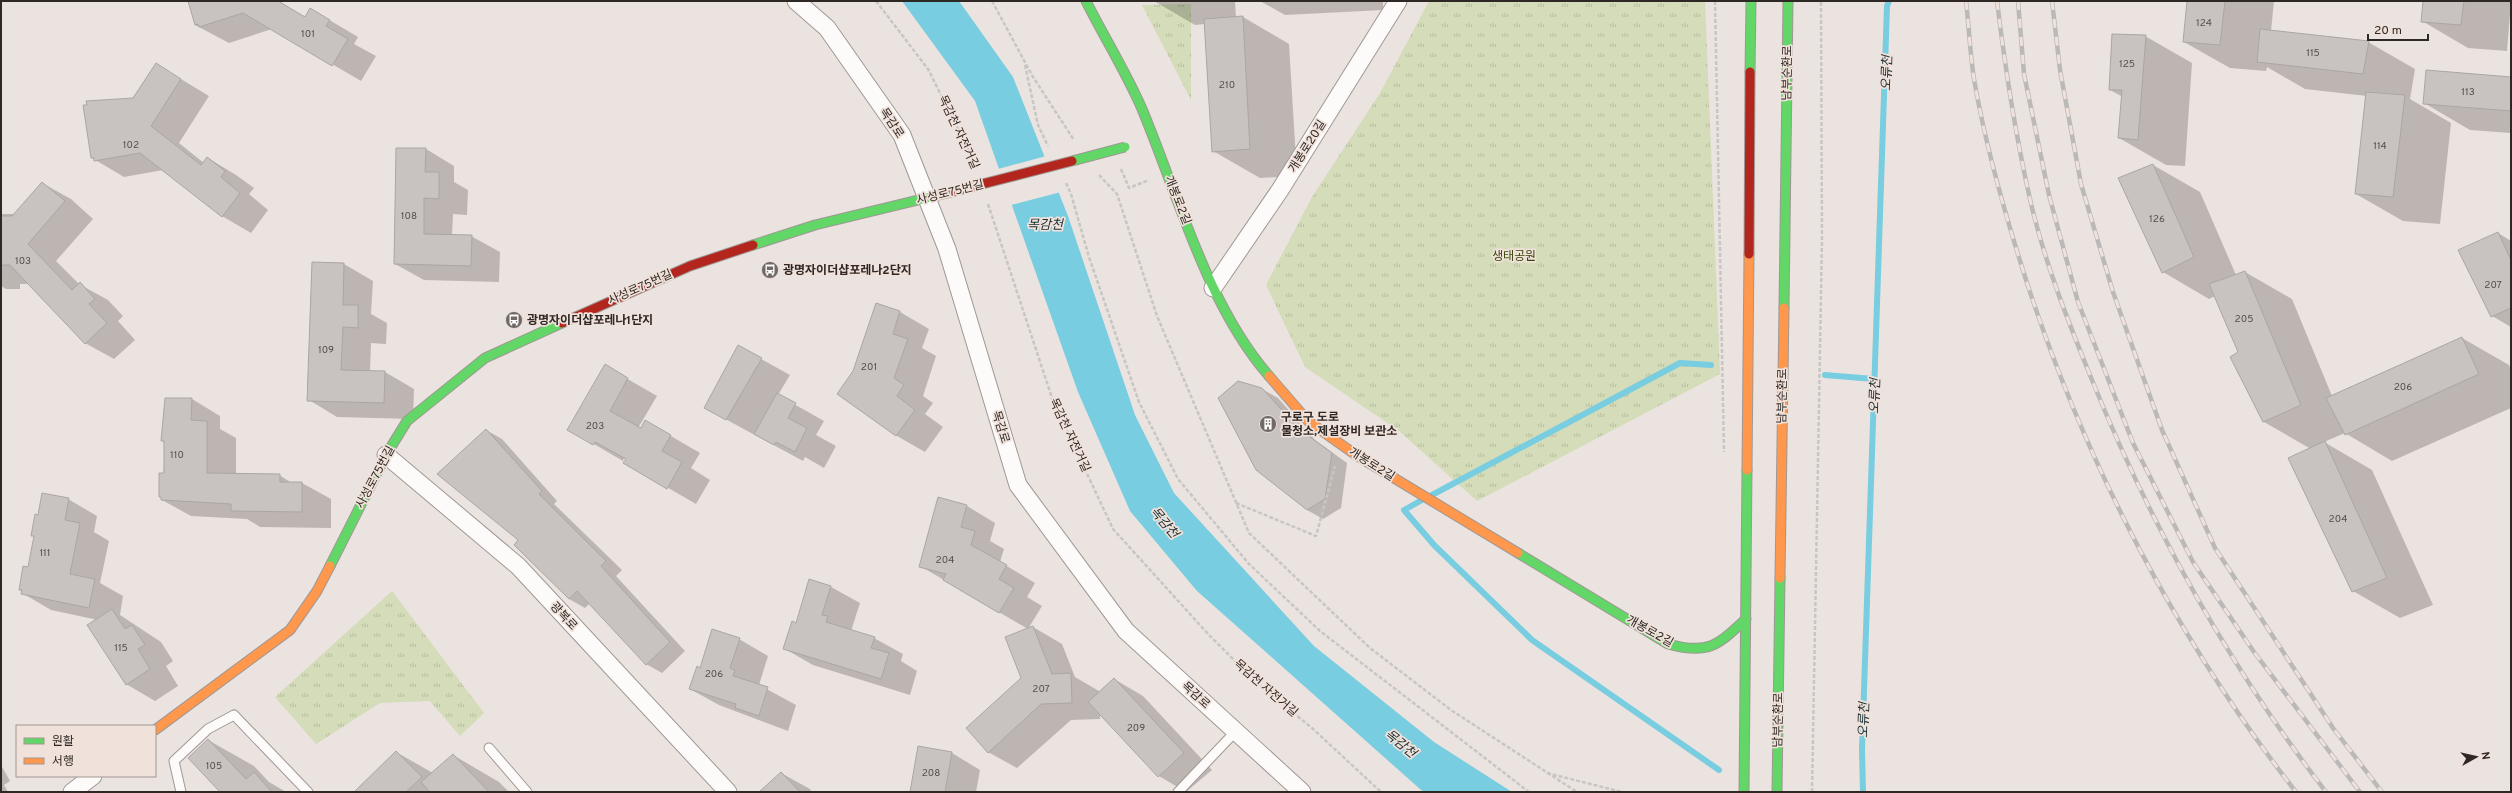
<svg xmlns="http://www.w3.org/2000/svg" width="2512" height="793" font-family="Overpass,'Noto Sans KR',sans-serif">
	<defs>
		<pattern id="park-tufts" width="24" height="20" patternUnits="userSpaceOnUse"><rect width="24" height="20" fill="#d4dcb9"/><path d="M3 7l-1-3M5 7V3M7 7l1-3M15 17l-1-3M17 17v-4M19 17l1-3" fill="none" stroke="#b6bd9f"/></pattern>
	</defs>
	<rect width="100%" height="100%" fill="#ebe3df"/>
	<g fill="url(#park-tufts)">
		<polygon points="1429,1 1705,1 1720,374 1477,501 1399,431 1305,367 1266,285 1312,197 1380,93"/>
		<polygon points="1191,4 1191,100 1142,5"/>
		<polygon points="392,591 484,713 460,736 430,701 380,703 316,744 275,697"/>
	</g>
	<polygon fill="#78cde0" points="902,1 959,1 1013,77 1068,216 1135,415 1174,493 1314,646 1434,742 1512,792 1424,792 1420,789 1197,591 1130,511 1078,392 975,101"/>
	<polygon fill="#ebe3df" points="1046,156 1061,192 1011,205 998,169"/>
	<g fill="#0003">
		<polygon points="189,1 279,1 305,18 311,9 358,37 354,44 376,56 361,81 272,29 229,43 195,25"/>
		<polygon points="1154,1 1235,1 1236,18 1243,17 1289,44 1297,176 1260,178 1213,151 1205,24 1195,25"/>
		<polygon points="1260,1 1383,1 1383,10 1285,15"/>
		<polygon points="2188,1 2274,1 2271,31 2368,42 2415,69 2410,99 2451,123 2440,224 2403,221 2356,194 2367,96 2305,89 2267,67 2266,71 2230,68 2184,42"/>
		<polygon points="2424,1 2511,1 2507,51 2468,48 2422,21"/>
		<polygon points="2145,36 2192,63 2185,166 2166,165 2119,138 2123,97 2110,90"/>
		<polygon points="156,64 209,96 179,143 204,163 208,158 236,175 254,188 249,194 268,210 251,233 222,216 163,170 124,177 92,158"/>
		<polygon points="2511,78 2511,133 2470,130 2424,103"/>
		<polygon points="426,149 454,166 454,182 468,190 467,215 453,214 452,235 471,236 500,252 499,282 424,280 395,264"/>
		<polygon points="2153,165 2200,192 2236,275 2245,272 2292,299 2332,396 2462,338 2509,365 2511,370 2511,408 2392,461 2345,433 2324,442 2372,470 2433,605 2400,618 2353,591 2311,449 2264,422 2240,352 2215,296 2209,299 2163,272"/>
		<polygon points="42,183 71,199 93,219 56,261 79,284 108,300 123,316 118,321 135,340 114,359 85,343 30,284 20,284 20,289 6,289 1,286 1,214 15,214"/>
		<polygon points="2498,233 2511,241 2511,327 2492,316"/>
		<polygon points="344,264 373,281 371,314 387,323 386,344 371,343 370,371 385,372 414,389 413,419 337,417 309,400"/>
		<polygon points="876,304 900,312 929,329 922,348 936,356 923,396 933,403 925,414 943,427 925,452 897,436 838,394 854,371"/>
		<polygon points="761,359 790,375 778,395 824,421 816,435 836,446 824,468 805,457 803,461 705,408"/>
		<polygon points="605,366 657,396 638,428 641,429 645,421 700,453 691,468 710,480 696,504 625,463 627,459 624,458 623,461 568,429"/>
		<polygon points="1262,389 1278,398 1315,440 1347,463 1341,508 1323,519 1307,510"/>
		<polygon points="192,399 220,416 220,429 236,438 236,474 279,475 292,483 302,483 331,499 331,528 260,527 247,519 191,516 162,500 165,443 162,441"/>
		<polygon points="486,430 502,439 557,501 554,504 622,570 616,576 685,651 662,673 646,664 590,603 585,608 569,599 520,540"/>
		<polygon points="68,499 97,516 94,532 109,541 100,583 123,596 120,615 161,642 173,661 166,666 178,686 155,701 126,684 98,620 51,610 22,593 20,589 29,568 35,537 32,535 39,516"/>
		<polygon points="967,506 995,523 990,541 1004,549 1000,562 1035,583 1027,597 1042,606 1028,629 920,566"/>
		<polygon points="831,587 860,603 851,631 874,638 903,654 901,661 917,671 910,695 813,665 785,649 797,624"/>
		<polygon points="1033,627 1062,644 1075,677 1099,691 1099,693 1114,679 1143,696 1212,770 1186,792 1159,776 1100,713 1100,719 1071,720 1017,768 988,752 1022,679"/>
		<polygon points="739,639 768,656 759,685 796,705 788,731 719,705 690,689 701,669"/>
		<polygon points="208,740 254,766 269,782 286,792 222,792"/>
		<polygon points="396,752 433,773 453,755 499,782 509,792 355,792"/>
		<polygon points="952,753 980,770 976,792 911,792"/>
		<polygon points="1,765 10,781 4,785 8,792 1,792"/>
		<polygon points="781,773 810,789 812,792 760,792"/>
	</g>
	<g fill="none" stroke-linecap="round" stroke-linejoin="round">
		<g stroke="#78cde0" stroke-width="6">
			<polyline points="1825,375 1874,379"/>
			<polyline points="1432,495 1680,363 1711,365"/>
			<polyline points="1422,500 1404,510 1434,545 1532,640 1719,770"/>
			<polyline points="1863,792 1862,750 1887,6 1889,1"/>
		</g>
	</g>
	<g fill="#c8c2c1" stroke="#aca5a5">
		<polygon points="188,1 278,1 305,17 310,8 330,20 326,26 348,39 332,66 243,13 199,27 198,24 195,25"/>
		<polygon points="2187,1 2225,1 2220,45 2183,42"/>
		<polygon points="2423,1 2464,1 2461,25 2421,22"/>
		<polygon points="1243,16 1250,149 1212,152 1204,19"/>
		<polygon points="2260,29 2369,41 2363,74 2257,62"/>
		<polygon points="2112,34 2146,35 2138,140 2118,138 2122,90 2109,90"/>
		<polygon points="156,63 181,79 151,126 201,165 207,157 225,171 221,177 240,193 222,217 140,153 94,161 94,158 91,158 83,105 87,105 86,101 133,98"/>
		<polygon points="2426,70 2511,77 2511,111 2423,104"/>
		<polygon points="2366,92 2405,95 2393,197 2355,194"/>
		<polygon points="396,148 426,148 425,172 439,172 439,199 424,198 424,234 472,235 471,266 394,264"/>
		<polygon points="2153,164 2194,257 2162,273 2118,178"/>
		<polygon points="42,182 65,201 28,244 72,290 80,282 95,299 89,304 107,323 85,344 10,265 1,265 1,216 12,216"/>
		<polygon points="2498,232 2511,260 2511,308 2491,317 2458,250"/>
		<polygon points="312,262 344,263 343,305 358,305 358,328 343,327 341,370 385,371 384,403 307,401"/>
		<polygon points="2245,271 2301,405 2263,422 2230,357 2238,352 2209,284"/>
		<polygon points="876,303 900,311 893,334 908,339 894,378 904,385 897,396 915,410 896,436 837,394 853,371"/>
		<polygon points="2462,337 2479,374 2345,435 2326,398"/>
		<polygon points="738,345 762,358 726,420 704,408"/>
		<polygon points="605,364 628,378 610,411 641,428 645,420 671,435 662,451 682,462 667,489 623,463 626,459 595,442 593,445 567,430"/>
		<polygon points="1238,381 1262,388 1299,429 1332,453 1325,499 1307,510 1256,470 1218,398"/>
		<polygon points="777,393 796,403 788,418 807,428 795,452 776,442 774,445 754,434"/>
		<polygon points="165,398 192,398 191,420 207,421 207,473 280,474 280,482 302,482 302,512 231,511 231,504 161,500 161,497 159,497 159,473 164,473 164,441 161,441"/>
		<polygon points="486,429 542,491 539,494 606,561 601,566 670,642 646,665 577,591 569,599 514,545 518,540 437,474"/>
		<polygon points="2325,441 2387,578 2352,592 2288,458"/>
		<polygon points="42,493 69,498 65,520 80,523 70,574 95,579 89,608 21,594 22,590 19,590 23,566 28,567 34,536 31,536 35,514 38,515"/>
		<polygon points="938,497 967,505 961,527 975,531 971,545 1007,565 999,579 1014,588 999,613 943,580 946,574 919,567"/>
		<polygon points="809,579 831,586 822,615 828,616 826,622 875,637 871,648 889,653 881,679 783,649 792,621 796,623"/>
		<polygon points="112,609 125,629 132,625 145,645 138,649 150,669 126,685 87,625"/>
		<polygon points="1033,626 1052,674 1071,673 1072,703 1041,704 988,753 966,728 1021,678 1005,637"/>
		<polygon points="712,629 740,638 730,668 735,670 733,676 768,687 759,716 735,708 736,704 689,689 697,666 700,668"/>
		<polygon points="1114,678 1184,753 1158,777 1088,702"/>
		<polygon points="208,739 246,779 254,772 272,792 220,792 188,758"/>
		<polygon points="918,746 952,752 945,792 910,792"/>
		<polygon points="396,751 422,777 406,792 354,792"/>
		<polygon points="453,754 489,792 430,792 421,782"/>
		<polygon points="781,772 800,792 759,792"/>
	</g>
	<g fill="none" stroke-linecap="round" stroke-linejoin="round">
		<g stroke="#9f9895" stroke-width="11">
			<g id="lane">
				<polyline points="489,748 527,792"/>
				<polyline points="181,792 174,761 208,729 234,715 308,792"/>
				<polyline points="1178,792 1236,731"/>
			</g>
		</g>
		<g stroke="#9f9895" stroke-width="19">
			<g id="street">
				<polyline points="796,1 827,28 902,135 947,249 1018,485 1126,631 1302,792"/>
				<polyline points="1213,288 1280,190 1398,1"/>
				<polyline points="386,455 518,566 728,792"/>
				<polyline points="72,792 93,776"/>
			</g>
		</g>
		<g stroke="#9f9895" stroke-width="11">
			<g id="fast">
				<path d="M1086 1C1104 37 1126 72 1142 109 1178 195 1207 305 1269 376"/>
				<polyline points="1750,72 1751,1"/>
				<polyline points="753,245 815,225 947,193"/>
				<polyline points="1784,308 1788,1"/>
				<path d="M1518 553 1668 644C1708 655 1717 646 1746 619"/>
				<polyline points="330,566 386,455 407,421 485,358 562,323"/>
				<polyline points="1744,792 1747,470"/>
				<polyline points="1777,792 1780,578"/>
			</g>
		</g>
		<g stroke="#9f9895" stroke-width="11">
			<g id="slow">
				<polyline points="1269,376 1308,421 1356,455 1518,553"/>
				<polyline points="1747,470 1749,254"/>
				<polyline points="1780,578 1784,308"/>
				<polyline points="155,730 290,630 317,591 330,566"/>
			</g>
		</g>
		<g stroke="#9f9895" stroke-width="11">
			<g id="jam">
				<polyline points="1749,254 1750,72"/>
				<polyline points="562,323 690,266 753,245"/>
			</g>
		</g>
		<g stroke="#c8c6c4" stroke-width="2.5" stroke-dasharray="4 2" stroke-linecap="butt">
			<polyline points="876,1 928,69 976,165"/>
			<polyline points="992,1 1033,77 1074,140"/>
			<polyline points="1715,1 1724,452"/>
			<polyline points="1025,65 1038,125 1048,146"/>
			<polyline points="1121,169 1129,188 1149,180"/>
			<polyline points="1099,175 1117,194 1157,316 1249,533 1370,648 1451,710 1577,792"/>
			<polyline points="1066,183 1071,194 1089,257 1139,402 1178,479 1249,564 1320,631 1529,792"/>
			<polyline points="988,204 1053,401 1113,529 1209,635 1258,684 1312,728 1381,792"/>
			<polyline points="1236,503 1316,536 1335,466"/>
			<polyline points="1547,773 1622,792"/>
			<polyline points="1812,792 1822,239 1821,1"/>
		</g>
		<use href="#lane" stroke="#fcfbfa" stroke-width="9"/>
		<use href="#street" stroke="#fcfbfa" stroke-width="17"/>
		<use href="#fast" stroke="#63d668" stroke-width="9"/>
		<use href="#slow" stroke="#ff974d" stroke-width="9"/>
		<use href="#jam" stroke="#b3261e" stroke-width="9"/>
		<g stroke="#bbb9b8" stroke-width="4.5">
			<g id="rail">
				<path d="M1966 1C1969 27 1970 53 1974 79 1986 149 2006 218 2028 286 2088 468 2178 641 2296 792"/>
				<path d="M1997 1C2005 67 2015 133 2030 199 2044 261 2068 321 2092 380 2152 528 2229 666 2326 792"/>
				<polyline points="2018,1 2024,74 2049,195 2078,302 2133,443 2193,562 2254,652 2360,792"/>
				<polyline points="2052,1 2060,70 2081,184 2113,292 2162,430 2215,548 2333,728 2382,792"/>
			</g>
		</g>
		<use href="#rail" stroke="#f0e1da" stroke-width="3" stroke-dasharray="9" stroke-linecap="butt"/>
		<g stroke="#9f9895" stroke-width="11" stroke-linecap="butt">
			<polyline id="fast-bridge" points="1072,161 1125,147"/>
		</g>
		<g stroke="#9f9895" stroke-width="11" stroke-linecap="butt">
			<polyline id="jam-bridge" points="947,193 1072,161"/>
		</g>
		<use href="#fast-bridge" stroke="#63d668" stroke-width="9"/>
		<use href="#jam-bridge" stroke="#b3261e" stroke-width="9"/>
	</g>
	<defs>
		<g id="bus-disc" transform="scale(0.9)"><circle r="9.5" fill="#706966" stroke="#f0e1da"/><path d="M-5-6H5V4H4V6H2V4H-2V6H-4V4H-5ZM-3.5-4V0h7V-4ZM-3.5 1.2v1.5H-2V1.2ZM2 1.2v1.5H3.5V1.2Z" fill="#fff"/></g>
		<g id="building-disc" transform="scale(0.9)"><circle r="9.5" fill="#706966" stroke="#f0e1da"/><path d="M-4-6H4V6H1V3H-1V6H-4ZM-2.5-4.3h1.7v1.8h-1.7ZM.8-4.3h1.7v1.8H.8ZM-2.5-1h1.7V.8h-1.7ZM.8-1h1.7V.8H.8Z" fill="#fff"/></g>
	</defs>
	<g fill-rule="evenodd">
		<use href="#bus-disc" x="770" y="270"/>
		<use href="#bus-disc" x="514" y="320"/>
		<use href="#building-disc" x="1268" y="424"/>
	</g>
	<g text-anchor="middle" stroke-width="3.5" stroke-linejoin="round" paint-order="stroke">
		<g font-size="10" fill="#544e4c">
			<text x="2204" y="26">124</text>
			<text x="308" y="37">101</text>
			<text x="2313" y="56">115</text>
			<text x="2127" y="67">125</text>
			<text x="1227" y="88">210</text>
			<text x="2468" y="95">113</text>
			<text x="131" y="148">102</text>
			<text x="2380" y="149">114</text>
			<text x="409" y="219">108</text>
			<text x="2157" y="222">126</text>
			<text x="23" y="264">103</text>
			<text x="2493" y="288">207</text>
			<text x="2244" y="322">205</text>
			<text x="326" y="353">109</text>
			<text x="869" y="370">201</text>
			<text x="2403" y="390">206</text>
			<text x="595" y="429">203</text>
			<text x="177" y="458">110</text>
			<text x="2338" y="522">204</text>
			<text x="45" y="556">111</text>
			<text x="945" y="563">204</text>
			<text x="121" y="651">115</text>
			<text x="714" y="677">206</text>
			<text x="1041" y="692">207</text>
			<text x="1136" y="731">209</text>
			<text x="214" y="769">105</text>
			<text x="931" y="776">208</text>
		</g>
		<g font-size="12" fill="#2e2825" stroke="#f0e1da">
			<text transform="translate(1787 73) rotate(-89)" y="4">남부순환로</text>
			<text transform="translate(892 123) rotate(57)" y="4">목감로</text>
			<text transform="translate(959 132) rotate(65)" y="4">목감천 자전거길</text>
			<text transform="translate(1307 146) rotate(-58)" y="4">개봉로20길</text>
			<text transform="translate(950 192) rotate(-14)" y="4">사성로75번길</text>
			<text transform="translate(1178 200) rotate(68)" y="4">개봉로2길</text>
			<text transform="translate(640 287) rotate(-24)" y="4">사성로75번길</text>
			<text transform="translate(1782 396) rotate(-89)" y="4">남부순환로</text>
			<text transform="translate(1001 427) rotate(73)" y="4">목감로</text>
			<text transform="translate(1070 435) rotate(65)" y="4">목감천 자전거길</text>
			<text transform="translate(1372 464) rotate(32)" y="4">개봉로2길</text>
			<text transform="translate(375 477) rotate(-62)" y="4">사성로75번길</text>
			<text transform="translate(564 616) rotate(47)" y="4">광복로</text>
			<text transform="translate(1650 631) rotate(29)" y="4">개봉로2길</text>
			<text transform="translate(1266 688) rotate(41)" y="4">목감천 자전거길</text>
			<text transform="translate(1196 695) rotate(42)" y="4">목감로</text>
			<text transform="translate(1778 720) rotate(-89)" y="4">남부순환로</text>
		</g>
		<g font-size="12" fill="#39490a" stroke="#f0e1da">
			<text x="1514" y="260">생태공원</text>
		</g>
		<g font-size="12" font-weight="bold" fill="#2e2825" stroke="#f0e1da" text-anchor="start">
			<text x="783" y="274">광명자이더샵포레나2단지</text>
			<text x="527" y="324">광명자이더샵포레나1단지</text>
			<text x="1281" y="421">구로구 도로<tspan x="1281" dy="14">물청소,제설장비 보관소</tspan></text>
		</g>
		<g font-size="13" font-style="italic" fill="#182e33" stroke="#f0e1da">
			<text transform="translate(1886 73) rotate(-88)" y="5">오류천</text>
			<text x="1045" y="229">목감천</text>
			<text transform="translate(1874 396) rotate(-88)" y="5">오류천</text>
			<text transform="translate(1165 522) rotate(50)" y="5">목감천</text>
			<text transform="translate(1863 720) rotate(-88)" y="5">오류천</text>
			<text transform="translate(1401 743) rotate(39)" y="5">목감천</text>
		</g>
	</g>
	<rect width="2512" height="793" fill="none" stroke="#2e2825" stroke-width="4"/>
	<rect x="16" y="725" width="140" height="52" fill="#f0e1da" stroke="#a29792"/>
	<rect x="24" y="738" width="20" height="6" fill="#63d668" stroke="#a29792"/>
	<text x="52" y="745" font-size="12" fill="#2e2825">원활</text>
	<rect x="24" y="758" width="20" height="6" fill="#ff974d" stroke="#a29792"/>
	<text x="52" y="765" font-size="12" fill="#2e2825">서행</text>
	<g transform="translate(2476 757) rotate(82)" stroke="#f0e1da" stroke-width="3" paint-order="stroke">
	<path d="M0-3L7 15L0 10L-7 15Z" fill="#2e2825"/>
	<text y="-6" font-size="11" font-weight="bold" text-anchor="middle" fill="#2e2825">N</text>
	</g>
	<path d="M2368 34v6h60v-6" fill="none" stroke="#2e2825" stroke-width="2"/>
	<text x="2374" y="34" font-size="12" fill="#2e2825" stroke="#f0e1da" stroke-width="3" paint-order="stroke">20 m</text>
</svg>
